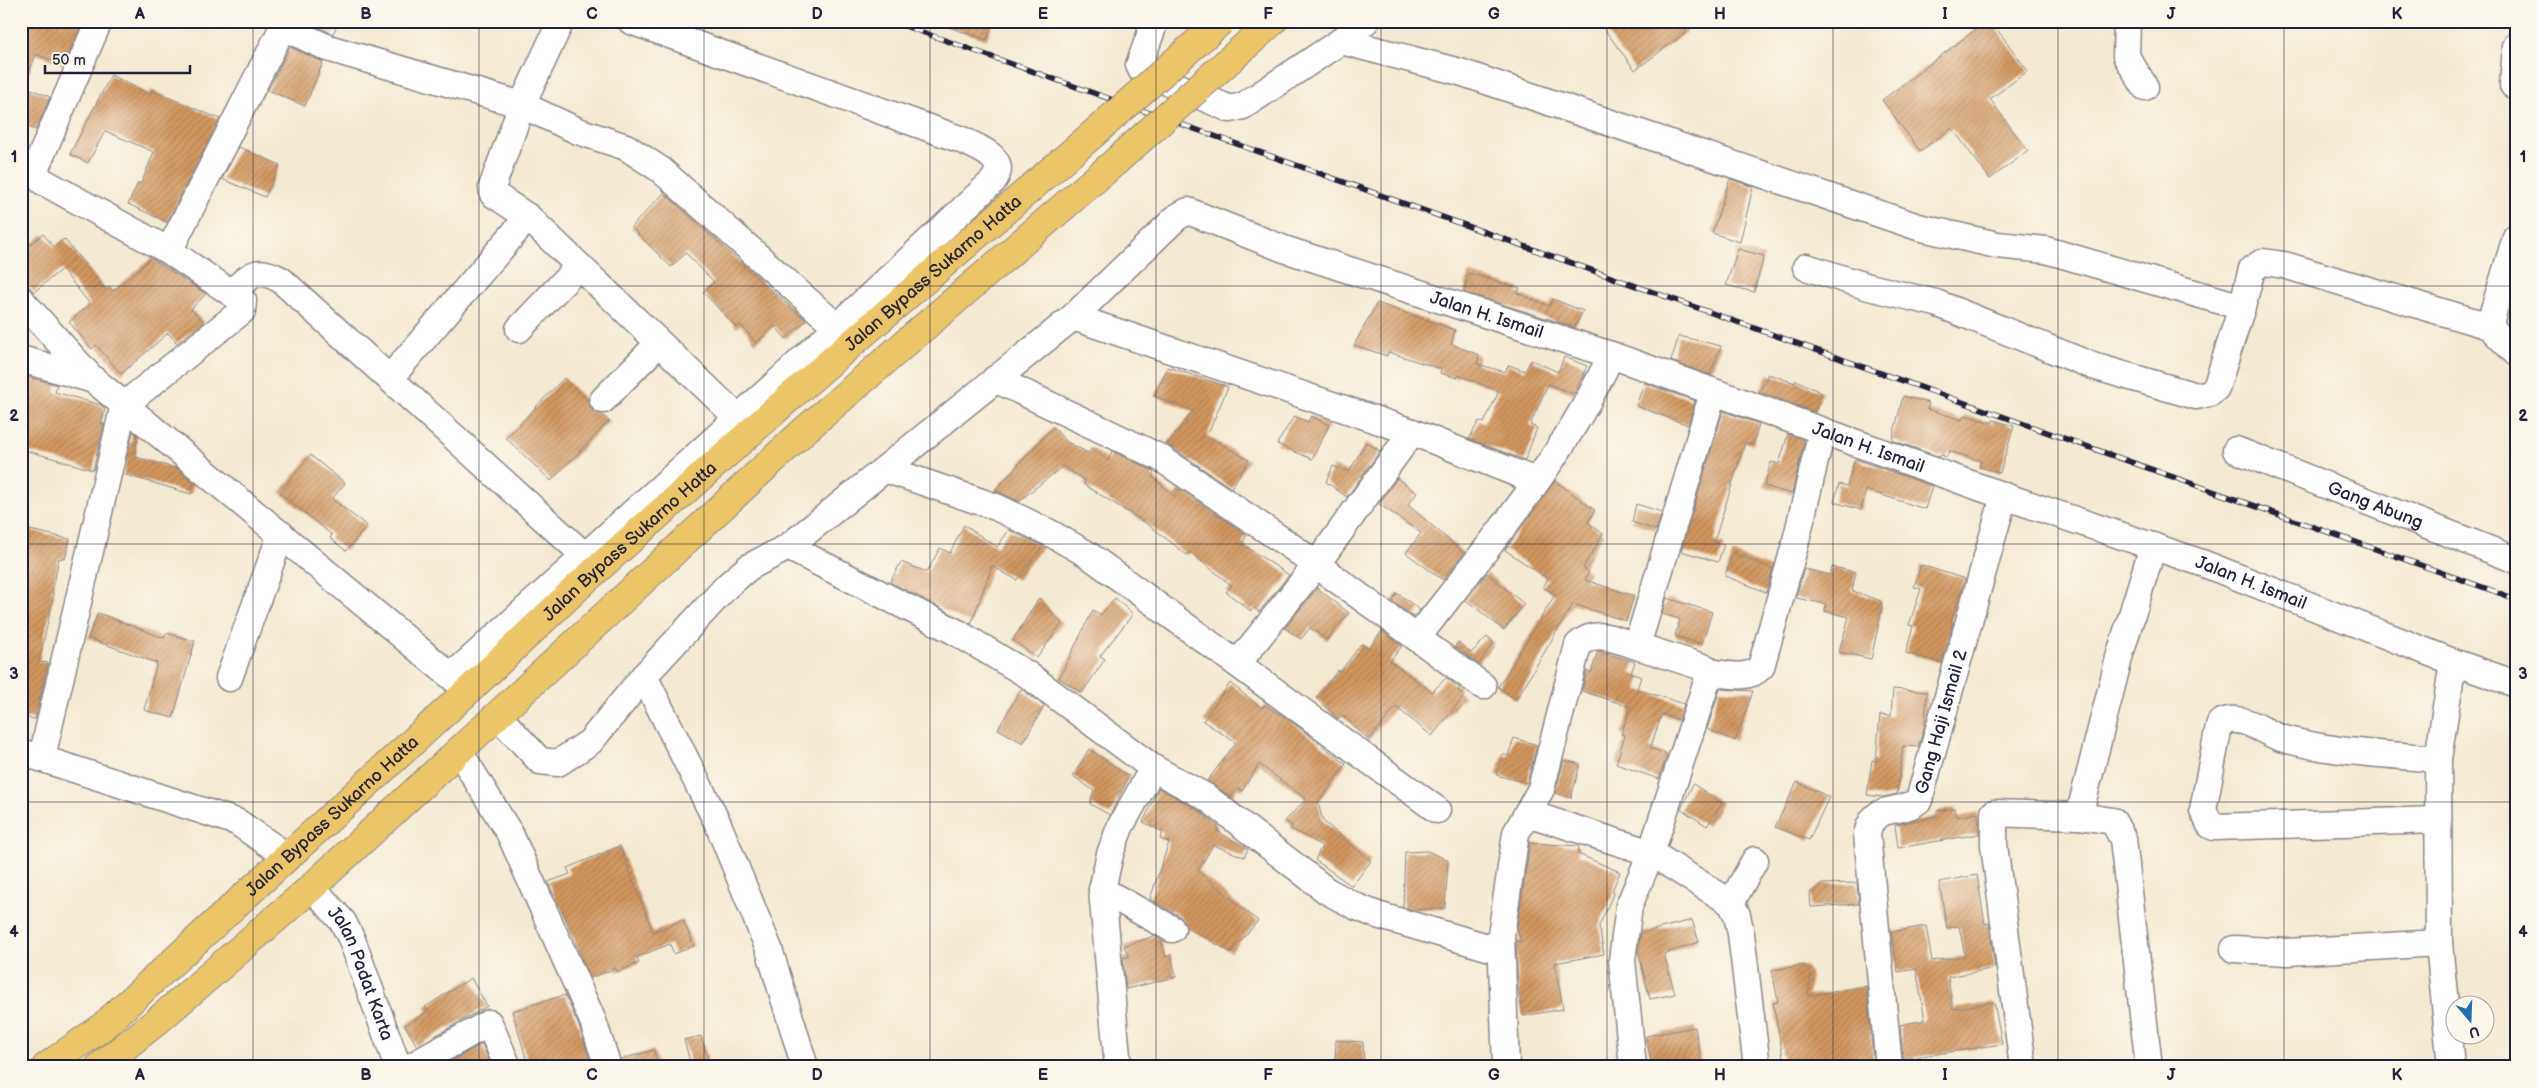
<svg xmlns="http://www.w3.org/2000/svg" width="2537" height="1088" font-family="'Balsamiq Sans',sans-serif">
	<defs>
		<pattern id="building-hatch" width="6" height="6" patternUnits="userSpaceOnUse" patternTransform="scale(1.25)"><rect width="6" height="6" fill="#d3975f"/><path d="M-1 1l2-2M0 6l6-6M5 7l2-2" fill="none" stroke="#ab7b50"/></pattern>
	</defs>
	<rect width="100%" height="100%" fill="#fbf7ec"/>
	<filter id="ink" filterUnits="userSpaceOnUse"><feTurbulence type="fractalNoise" baseFrequency=".02" numOctaves="2"/><feDisplacementMap in="SourceGraphic" scale="10" xChannelSelector="R" yChannelSelector="G"/><feConvolveMatrix kernelMatrix="1 2 1 2 8 2 1 2 1" color-interpolation-filters="sRGB"/></filter>
	<filter id="wash" filterUnits="userSpaceOnUse"><feTurbulence type="fractalNoise" baseFrequency=".0096" numOctaves="4" result="noise"/><feDisplacementMap in="SourceGraphic" scale="20" xChannelSelector="R" yChannelSelector="G"/><feGaussianBlur stdDeviation="1.12" result="paint"/><feColorMatrix in="noise" values="0 0 0 0 0 0 0 0 0 0 0 0 0 0 0 0 0 1.4 0 .05"/><feComposite in="paint" operator="in"/></filter>
	<g filter="url(#wash)">
		<rect width="100%" height="100%" fill="#f4e9d2"/>
		<g id="blocks">
			<g fill="url(#building-hatch)">
				<polygon points="21,21 83,21 64,65 36,54 24,86 50,97 36,130 21,124"/>
				<polygon points="306,21 339,21 333,34"/>
				<polygon points="941,21 993,21 987,40 940,24"/>
				<polygon points="1598,21 1679,21 1687,32 1635,70"/>
				<polygon points="1987,21 1991,21 2028,71 1990,99 2028,151 1990,179 1952,128 1920,151 1882,100"/>
				<polygon points="290,47 323,62 305,106 268,90"/>
				<polygon points="111,75 149,94 151,90 220,119 167,222 128,204 138,183 141,184 154,152 105,131 88,163 70,154"/>
				<polygon points="239,147 280,165 265,197 222,179"/>
				<polygon points="1730,179 1753,187 1740,242 1712,233"/>
				<polygon points="664,193 764,284 806,320 786,339 775,326 756,343 741,325 737,328 703,292 714,282 686,253 671,267 631,227"/>
				<polygon points="43,234 54,247 64,239 106,290 109,287 113,291 151,258 206,294 191,309 204,322 177,343 168,333 121,374 96,345 92,349 69,322 90,304 62,269 34,292 21,278 21,252"/>
				<polygon points="1738,249 1764,256 1754,292 1726,285"/>
				<polygon points="1468,273 1520,288 1517,293 1549,306 1553,299 1583,311 1574,327 1464,292"/>
				<polygon points="1377,303 1455,330 1451,344 1479,355 1477,364 1505,372 1509,365 1525,371 1531,360 1558,372 1564,357 1587,366 1574,394 1548,384 1530,425 1537,428 1525,460 1469,439 1479,421 1484,423 1499,391 1458,375 1457,378 1440,373 1441,369 1388,352 1387,356 1354,345"/>
				<polygon points="1679,336 1721,346 1710,375 1671,361"/>
				<polygon points="1168,367 1228,387 1207,436 1249,460 1231,488 1167,444 1193,411 1154,396"/>
				<polygon points="1768,374 1795,383 1796,380 1822,393 1815,412 1759,392"/>
				<polygon points="21,375 57,385 55,392 101,405 105,409 101,424 104,424 93,470 21,449 21,429 25,415 21,414"/>
				<polygon points="564,378 588,401 593,411 602,415 609,421 551,481 506,438"/>
				<polygon points="1644,383 1695,401 1688,425 1636,406"/>
				<polygon points="1903,396 1929,403 1927,409 1962,420 1964,415 1993,423 1993,420 2014,426 2000,473 1979,467 1981,461 1949,451 1947,457 1941,455 1940,457 1892,440"/>
				<polygon points="1723,411 1759,424 1753,445 1745,442 1714,542 1724,544 1718,562 1681,551"/>
				<polygon points="1294,416 1308,422 1311,416 1329,425 1312,459 1277,444"/>
				<polygon points="1053,427 1067,442 1088,453 1092,448 1108,461 1112,451 1152,470 1154,472 1152,476 1174,496 1179,489 1247,535 1242,544 1289,575 1259,612 1254,608 1251,611 1226,592 1232,586 1190,552 1187,555 1149,525 1083,484 1086,481 1063,466 1019,501 996,491 995,490"/>
				<polygon points="133,432 137,435 136,457 178,469 194,483 191,494 123,474"/>
				<polygon points="1788,434 1804,440 1792,494 1764,486 1771,462 1779,464"/>
				<polygon points="1366,442 1380,451 1347,497 1326,482 1333,466 1349,472"/>
				<polygon points="310,455 345,483 332,499 367,526 346,551 330,538 332,535 280,493"/>
				<polygon points="1855,459 1932,486 1925,509 1866,490 1861,510 1834,502 1839,484 1847,486"/>
				<polygon points="1397,478 1417,493 1408,505 1464,553 1443,580 1406,553 1421,533 1379,504"/>
				<polygon points="1555,481 1595,510 1588,522 1603,534 1583,568 1589,572 1585,580 1634,596 1626,621 1573,604 1516,700 1498,687 1555,595 1543,587 1548,579 1505,550"/>
				<polygon points="1636,504 1662,512 1656,530 1632,522"/>
				<polygon points="964,525 997,547 1009,530 1043,546 1017,580 992,566 971,624 890,582 901,562 927,572 940,548 950,553"/>
				<polygon points="21,528 70,539 65,559 59,558 52,593 54,594 39,662 48,663 35,719 21,717"/>
				<polygon points="1733,553 1773,569 1766,592 1725,576"/>
				<polygon points="1921,565 1965,579 1951,622 1953,622 1942,663 1906,653 1913,626 1909,625 1921,589 1914,587"/>
				<polygon points="1832,567 1856,572 1852,591 1881,601 1882,609 1871,659 1839,652 1849,617 1825,611 1826,604 1796,598 1804,569 1830,575"/>
				<polygon points="1487,573 1524,604 1504,630 1466,600"/>
				<polygon points="1317,588 1349,613 1327,640 1310,628 1301,639 1285,628"/>
				<polygon points="1397,593 1420,610 1414,617 1392,601"/>
				<polygon points="1039,598 1062,623 1037,658 1013,640"/>
				<polygon points="1115,598 1133,614 1100,656 1105,659 1082,693 1059,678 1093,610 1101,615"/>
				<polygon points="1667,598 1712,612 1702,644 1675,636 1680,619 1662,614"/>
				<polygon points="98,613 164,638 166,633 195,641 173,718 144,710 157,663 88,638"/>
				<polygon points="1382,631 1402,646 1390,661 1432,692 1446,678 1460,688 1458,691 1464,696 1432,736 1396,707 1369,740 1342,715 1338,719 1316,698 1338,670 1340,672 1361,644 1369,648"/>
				<polygon points="1487,637 1494,643 1478,664 1455,647 1458,642 1471,653"/>
				<polygon points="1598,651 1635,662 1631,673 1641,677 1637,689 1684,704 1679,720 1662,714 1650,748 1667,754 1659,779 1616,764 1625,735 1621,734 1631,707 1582,691 1587,671 1591,673"/>
				<polygon points="1230,683 1262,708 1265,705 1289,720 1346,764 1318,803 1323,821 1371,861 1352,886 1315,860 1322,846 1290,828 1293,826 1285,821 1306,799 1259,764 1242,791 1238,788 1231,797 1207,781 1236,743 1203,721"/>
				<polygon points="1021,689 1044,706 1023,743 998,729"/>
				<polygon points="1720,689 1753,691 1735,741 1707,729"/>
				<polygon points="1893,689 1927,692 1925,724 1918,747 1903,746 1897,794 1883,797 1867,795 1872,760 1876,761 1880,715 1891,716"/>
				<polygon points="1514,738 1537,745 1527,783 1496,775 1503,754 1508,756"/>
				<polygon points="1089,749 1129,776 1110,815 1090,804 1094,791 1073,776"/>
				<polygon points="1564,760 1580,764 1571,798 1555,793"/>
				<polygon points="1797,782 1829,797 1809,840 1775,827"/>
				<polygon points="1693,784 1722,803 1707,826 1681,809"/>
				<polygon points="1159,788 1198,810 1218,826 1217,831 1248,849 1244,857 1213,845 1198,871 1258,921 1231,952 1186,927 1180,916 1150,899 1169,842 1160,839 1163,832 1143,822"/>
				<polygon points="1955,808 1957,817 1978,813 1979,834 1898,848 1895,825 1937,816 1937,811"/>
				<polygon points="1530,843 1579,846 1578,854 1620,872 1612,891 1614,892 1599,926 1604,954 1555,963 1563,1009 1523,1016 1518,986 1516,941 1521,941 1517,928"/>
				<polygon points="620,846 653,932 683,920 694,946 674,954 670,944 637,957 639,963 617,972 616,968 590,978 560,905 558,905 548,882 570,874 567,868"/>
				<polygon points="1427,851 1448,860 1445,908 1413,910 1403,907 1405,852"/>
				<polygon points="1977,875 1985,924 1989,923 1995,968 1948,977 1953,1009 1994,1002 2002,1044 1903,1059 1900,1025 1925,1020 1916,969 1898,972 1891,932 1926,926 1932,961 1965,956 1959,926 1947,928 1939,882"/>
				<polygon points="1857,883 1859,904 1811,907 1810,893 1822,884"/>
				<polygon points="1692,920 1699,942 1664,954 1675,994 1650,999 1638,950 1641,933"/>
				<polygon points="1154,936 1161,940 1166,957 1171,955 1176,977 1126,989 1123,958 1129,957 1124,946"/>
				<polygon points="1804,965 1811,974 1808,996 1866,986 1874,1067 1785,1067 1773,1003 1778,1002 1772,970"/>
				<polygon points="471,978 487,1006 417,1046 405,1025 428,1011 425,1007"/>
				<polygon points="565,995 579,1026 592,1067 529,1067 512,1011"/>
				<polygon points="1695,1027 1702,1067 1652,1067 1646,1036"/>
				<polygon points="701,1036 708,1059 691,1065 684,1040"/>
				<polygon points="1336,1040 1363,1042 1364,1067 1335,1067"/>
				<polygon points="482,1044 492,1067 441,1067"/>
				<polygon points="654,1050 658,1067 623,1067 621,1059"/>
			</g>
		</g>
	</g>
	<g filter="url(#ink)">
		<use href="#blocks" fill-opacity="0" stroke="#8b8686" stroke-width="1"/>
		<g fill="none" stroke-linecap="round" stroke-linejoin="round">
			<g stroke="#8b8686" stroke-width="29">
				<g id="minor">
					<polyline points="99,21 37,165 36,174 42,181 169,251"/>
					<polyline points="561,21 522,105 492,187 493,194 528,217 738,418"/>
					<polyline points="1149,21 1153,27 1139,65 1142,71 1230,109 1243,106 1341,41 1460,72 1918,227 1997,245 2046,250 2242,307 2252,269 2263,262 2284,265 2489,326"/>
					<polyline points="2127,21 2126,56 2145,87"/>
					<polyline points="283,27 328,48 522,105 578,131 626,147 661,170 836,326"/>
					<polyline points="1341,41 1366,21"/>
					<polyline points="2513,85 2516,46"/>
					<polyline points="1806,267 1869,287 1936,303 2093,366 2196,396 2210,393 2216,388 2242,307"/>
					<path d="M232 292C251 275 256 266 281 280L585 556"/>
					<polyline points="21,300 93,380"/>
					<polyline points="1073,317 1412,432 1536,481"/>
					<polyline points="2489,326 2516,237"/>
					<polyline points="2489,326 2516,353"/>
					<polyline points="519,329 579,266"/>
					<polyline points="21,359 94,380 464,687"/>
					<polyline points="390,378 528,217"/>
					<polyline points="995,379 1159,457 1292,547 1483,686"/>
					<polyline points="603,400 659,343"/>
					<path id="s1" d="M2236 450 2516 560"/>
					<polyline points="885,469 996,507 1050,533 1087,554 1437,810"/>
					<polyline points="788,547 956,632 1028,675 1153,768 1206,797 1327,891 1355,906 1377,915 1501,951"/>
					<path d="M1417 638C1486 548 1564 459 1611 355"/>
					<polyline points="1238,663 1316,565 1412,432"/>
					<path d="M1709 672C1727 674 1747 681 1761 667L1795 545 1822 431"/>
					<path d="M452 676 790 371 993 181C1010 158 978 148 962 140L631 21"/>
					<polyline points="644,676 718,824 769,949 805,1067"/>
					<polyline points="229,678 281,534"/>
					<path id="s2" d="M498 716 540 761 558 763 590 742 644 676 727 586 749 567 788 547 1073 317 1177 217 1188 211 1284 249 1611 355 2004 496 2202 563 2453 662 2516 684"/>
					<polyline points="459,751 510,834 593,1021 608,1067"/>
					<polyline points="21,752 237,822 288,857"/>
					<polyline points="42,757 124,405 242,311 243,301 169,251 286,21"/>
					<path d="M2438 759C2386 754 2332 753 2281 738 2262 732 2241 712 2220 723L2218 731 2203 810 2210 825 2214 827 2438 820"/>
					<polyline points="1527,813 1651,853 1731,903 1737,915 1741,934 1757,1067"/>
					<polyline points="2079,816 2120,654 2153,546"/>
					<path id="s3" d="M312 887 343 922 352 940 398 1067"/>
					<polyline points="1102,890 1172,929"/>
					<polyline points="1731,903 1755,860"/>
					<polyline points="2234,949 2288,952 2439,943"/>
					<polyline points="410,1067 489,1023 508,1067"/>
					<polyline points="1118,1067 1102,890 1110,854 1120,827 1153,768"/>
					<path d="M1506 1067 1501 935 1516 833 1541 789 1578 645C1596 628 1615 640 1637 646"/>
					<polyline points="1633,1067 1622,960 1629,906 1651,853 1709,675 1706,668 1637,646 1713,393"/>
					<path id="s4" d="M1889 1067 1867 834C1875 800 1899 817 1919 800L2004 496"/>
					<polyline points="2023,1067 1994,845 1994,813 2079,816 2113,821 2123,839 2149,1067"/>
					<polyline points="2451,1067 2439,943 2438,759 2453,662"/>
				</g>
			</g>
			<g stroke="#8b8686" stroke-width="30">
				<g id="highway">
					<polyline points="1252,40 1273,21"/>
					<path id="s5" d="M46 1067 101 1028 468 691 584 581 790 397 1092 135"/>
					<polyline points="99,1067 156,1022 312,887 805,430 1114,163"/>
				</g>
			</g>
			<use href="#minor" stroke="#fff" stroke-width="26"/>
			<use href="#highway" stroke="#edc569" stroke-width="28"/>
			<g stroke="#22223b" stroke-width="5.5">
				<polyline id="rail" points="891,21 2516,599"/>
			</g>
			<use href="#rail" stroke="#fbf7ec" stroke-width="4" stroke-dasharray="11" stroke-linecap="butt"/>
			<g stroke="#8b8686" stroke-width="30" stroke-linecap="butt">
				<g id="highway-bridge">
					<polyline points="1092,135 1221,21"/>
					<polyline points="1114,163 1252,40"/>
				</g>
			</g>
			<use href="#highway-bridge" stroke="#edc569" stroke-width="28"/>
		</g>
	</g>
	<path fill="none" stroke="#22223b" stroke-width="1" stroke-opacity="0.55" d="M253 21V1067M479 21V1067M704 21V1067M930 21V1067M1156 21V1067M1381 21V1067M1607 21V1067M1833 21V1067M2058 21V1067M2284 21V1067M21 286H2516M21 544H2516M21 802H2516"/>
	<g text-anchor="middle" stroke-width="4" stroke-linejoin="round" paint-order="stroke">
		<g font-size="18" fill="#22223b" stroke="#fbf7ec">
			<text dy="6" stroke="none"><textPath href="#s5" startOffset="1191">Jalan Bypass Sukarno Hatta</textPath></text>
			<text dy="6" stroke="none"><textPath href="#s2" startOffset="1238">Jalan H. Ismail</textPath></text>
			<text dy="6" stroke="none"><textPath href="#s2" startOffset="1642">Jalan H. Ismail</textPath></text>
			<text dy="6" stroke="none"><textPath href="#s1" startOffset="150">Gang Abung</textPath></text>
			<text dy="6" stroke="none"><textPath href="#s5" startOffset="786">Jalan Bypass Sukarno Hatta</textPath></text>
			<text dy="6" stroke="none"><textPath href="#s2" startOffset="2048">Jalan H. Ismail</textPath></text>
			<text dy="6" stroke="none"><textPath href="#s4" startOffset="382">Gang Haji Ismail 2</textPath></text>
			<text dy="6" stroke="none"><textPath href="#s5" startOffset="381">Jalan Bypass Sukarno Hatta</textPath></text>
			<text dy="6" stroke="none"><textPath href="#s3" startOffset="101">Jalan Padat Karta</textPath></text>
		</g>
	</g>
	<rect width="2537" height="1088" fill="none" stroke="#fbf7ec" stroke-width="55"/>
	<g transform="translate(2470 1020) rotate(161)"><circle r="24" fill="#fbf7ec" stroke="#a4a2a5"/>
	<path d="M0-4L9 19L0 12L-9 19Z" fill="#1f6fb2"/>
	<text y="-8" font-size="14" font-weight="bold" text-anchor="middle" fill="#22223b">U</text>
	</g>
	<path d="M45 65v8h145v-8" fill="none" stroke="#22223b" stroke-width="2.5"/>
	<text x="52" y="65" font-size="15" fill="#22223b" stroke="#fbf7ec" stroke-width="4" paint-order="stroke">50 m</text>
	<rect x="28" y="28" width="2482" height="1032" fill="none" stroke="#22223b" stroke-width="2"/>
	<g font-size="16" text-anchor="middle" font-weight="bold" fill="#22223b">
		<text x="140" y="19">A</text>
		<text x="366" y="19">B</text>
		<text x="592" y="19">C</text>
		<text x="817" y="19">D</text>
		<text x="1043" y="19">E</text>
		<text x="1268" y="19">F</text>
		<text x="1494" y="19">G</text>
		<text x="1720" y="19">H</text>
		<text x="1945" y="19">I</text>
		<text x="2171" y="19">J</text>
		<text x="2397" y="19">K</text>
		<text x="14" y="162">1</text>
		<text x="2523" y="162">1</text>
		<text x="14" y="421">2</text>
		<text x="2523" y="421">2</text>
		<text x="14" y="679">3</text>
		<text x="2523" y="679">3</text>
		<text x="14" y="937">4</text>
		<text x="2523" y="937">4</text>
		<text x="140" y="1080">A</text>
		<text x="366" y="1080">B</text>
		<text x="592" y="1080">C</text>
		<text x="817" y="1080">D</text>
		<text x="1043" y="1080">E</text>
		<text x="1268" y="1080">F</text>
		<text x="1494" y="1080">G</text>
		<text x="1720" y="1080">H</text>
		<text x="1945" y="1080">I</text>
		<text x="2171" y="1080">J</text>
		<text x="2397" y="1080">K</text>
	</g>
</svg>
